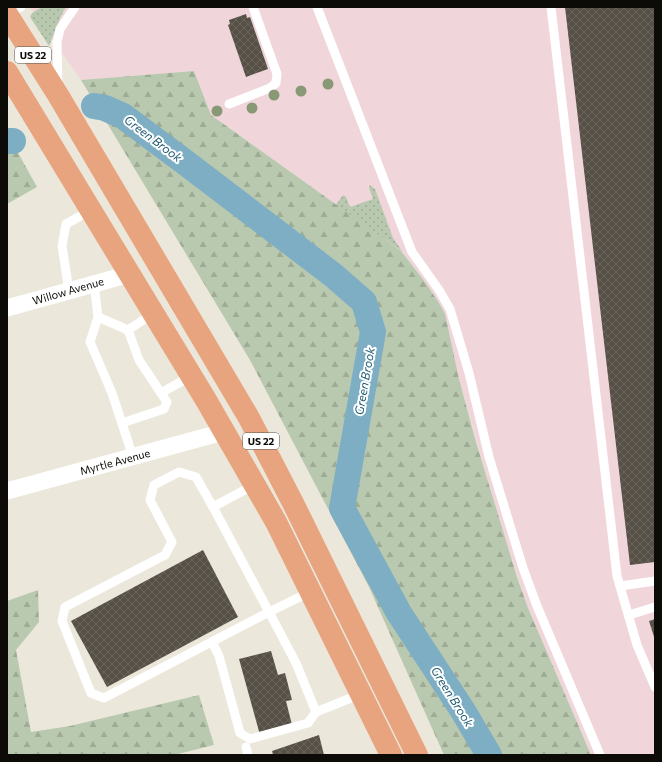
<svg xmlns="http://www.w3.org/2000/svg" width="662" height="762" font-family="Commissioner,sans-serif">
	<defs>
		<pattern id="grass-dots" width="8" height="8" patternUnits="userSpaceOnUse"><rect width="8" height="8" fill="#b9c9af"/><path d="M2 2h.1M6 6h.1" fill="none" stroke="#9eab95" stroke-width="1.8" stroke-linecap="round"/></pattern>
		<pattern id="forest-firs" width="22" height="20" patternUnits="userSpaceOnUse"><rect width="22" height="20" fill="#b9c9af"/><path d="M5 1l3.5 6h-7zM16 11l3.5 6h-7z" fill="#9eab95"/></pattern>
		<pattern id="building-cross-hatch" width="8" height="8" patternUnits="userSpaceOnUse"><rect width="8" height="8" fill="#565046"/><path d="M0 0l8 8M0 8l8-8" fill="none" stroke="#69645c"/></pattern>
	</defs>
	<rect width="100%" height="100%" fill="#ebe7da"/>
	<polygon fill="#f0d6da" points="30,7 655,7 655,755 591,755 528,608 498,517 459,379 425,282 401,251 211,115 194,71 81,80"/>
	<g fill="url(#grass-dots)">
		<polygon points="42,7 66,7 61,16 49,46 30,17 32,13"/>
		<polygon points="370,185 375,189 393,238 402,251 335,206 343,195 346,197 350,207 373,199 369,188"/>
	</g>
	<g fill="url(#forest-firs)">
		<polygon points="194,71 211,115 401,251 425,282 439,303 445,314 459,379 476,442 517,577 528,608 591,755 444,755 369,587 250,360 81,80"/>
		<polygon points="7,133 37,187 7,204"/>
		<polygon points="38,590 39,622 16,650 31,732 70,726 199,695 214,745 174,755 7,755 7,601"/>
	</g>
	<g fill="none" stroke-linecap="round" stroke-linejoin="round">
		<g stroke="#7eaec4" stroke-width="26">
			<polyline points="94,106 105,108 123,116 186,163 333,275 364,302 373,332 342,508 399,613 463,711 489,755"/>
			<polyline points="7,141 13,141"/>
		</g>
	</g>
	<g fill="url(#building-cross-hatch)">
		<polygon points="565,7 655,7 655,562 630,565"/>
		<polygon points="246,14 247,18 250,17 268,69 246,77 228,25 230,24 229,20"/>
		<polygon points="203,550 238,617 107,687 71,621"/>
		<polygon points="655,619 655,640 649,621"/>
		<polygon points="271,651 278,675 285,673 292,700 286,701 292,725 260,735 239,659"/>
		<polygon points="319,735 324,755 273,755 272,751"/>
	</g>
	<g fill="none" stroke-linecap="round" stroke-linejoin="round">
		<g stroke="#fff" stroke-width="9">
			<polyline points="317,7 412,252 439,290 450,309 469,373 489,457 523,568 537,606 600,755"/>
			<polyline points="551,7 617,576 637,645 655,687"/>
			<polyline points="7,14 21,7"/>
			<polyline points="58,86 57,42 60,29 75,7"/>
			<polyline points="229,104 270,88 276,83 277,74 253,7"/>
			<polyline points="94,283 98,317 90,342 112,393 133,457"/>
			<polyline points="69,291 62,246 66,224 91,210"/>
			<polyline points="154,313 128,330 139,360 161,393 191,376"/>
			<polyline points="98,317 128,330"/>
			<polyline points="122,423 164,409 167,402 161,393"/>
			<polyline points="254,485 213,507 269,612 310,592"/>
			<polyline points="213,507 196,477 179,472 154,485 150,500 172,542 165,555 65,607 62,621 91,693 104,698 269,612 296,663 316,712 361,694"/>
			<polyline points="620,586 655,581"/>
			<polyline points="629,615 655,607"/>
			<polyline points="212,642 219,656 240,733 250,739 308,723 316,712"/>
			<polyline points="246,747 248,755"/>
		</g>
		<g stroke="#fff" stroke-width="17">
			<polyline points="7,308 130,274"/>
			<polyline points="7,491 223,432"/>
		</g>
		<g stroke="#e8a47f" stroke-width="22">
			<polyline points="7,14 58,95 249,418 293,503 417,755"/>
			<polyline points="7,72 206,400 276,522 391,755"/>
		</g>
	</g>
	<g fill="#8a9975">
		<circle cx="328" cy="84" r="5.5"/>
		<circle cx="301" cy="91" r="5.5"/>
		<circle cx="274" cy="95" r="5.5"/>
		<circle cx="252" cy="108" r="5.5"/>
		<circle cx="217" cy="111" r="5.5"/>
	</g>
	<g text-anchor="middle" stroke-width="4" stroke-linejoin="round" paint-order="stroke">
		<g fill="#fff" stroke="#565451" stroke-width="1">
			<rect x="15" y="47" width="36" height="16" rx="3"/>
			<rect x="243" y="433" width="36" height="16" rx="3"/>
		</g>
		<g font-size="10" font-weight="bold" fill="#0d0b07">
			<text x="33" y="59">US 22</text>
			<text x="261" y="445">US 22</text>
		</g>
		<g font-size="11" fill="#0d0b07" stroke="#fff">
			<text transform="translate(68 291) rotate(-16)" y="4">Willow Avenue</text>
			<text transform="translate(115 462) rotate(-15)" y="4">Myrtle Avenue</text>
		</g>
		<g font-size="12" font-style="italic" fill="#205c74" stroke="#fff">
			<text transform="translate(153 139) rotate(37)" y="4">Green Brook</text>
			<text transform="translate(365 381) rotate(-80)" y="4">Green Brook</text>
			<text transform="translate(452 697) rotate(58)" y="4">Green Brook</text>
		</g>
	</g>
	<rect width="662" height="762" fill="none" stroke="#0d0b07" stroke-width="16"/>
</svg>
